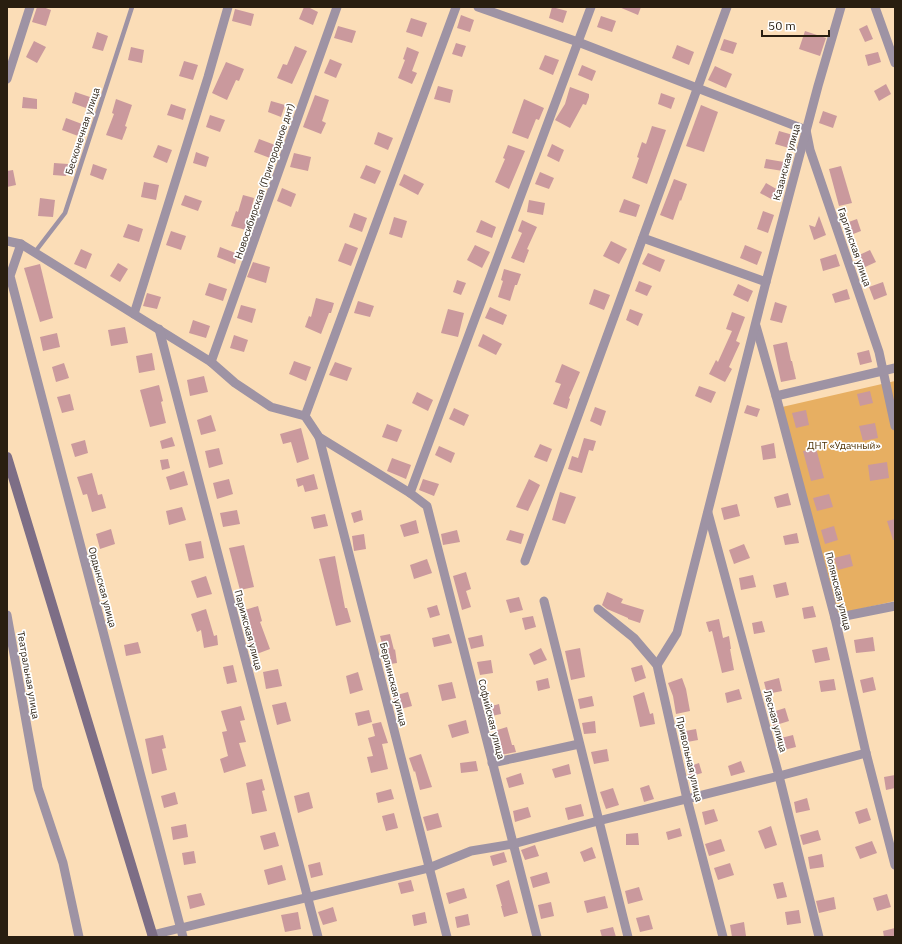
<svg xmlns="http://www.w3.org/2000/svg" width="902" height="944" font-family="'IBM Plex Sans',sans-serif">
	<rect width="100%" height="100%" fill="#fbddb7"/>
	<polygon fill="#e7af62" points="895,381 895,601 838,614 782,407"/>
	<g fill="#ca999d">
		<polygon points="37,7 43,7 51,10 46,26 32,22"/>
		<polygon points="304,7 308,7 318,12 313,25 299,19"/>
		<polygon points="552,7 567,11 563,23 549,18"/>
		<polygon points="619,7 641,7 638,15"/>
		<polygon points="235,9 254,14 251,26 232,21"/>
		<polygon points="461,15 474,20 470,32 457,28"/>
		<polygon points="601,16 616,21 612,32 597,27"/>
		<polygon points="411,18 427,23 422,37 406,32"/>
		<polygon points="867,25 873,39 865,42 859,29"/>
		<polygon points="338,26 356,31 352,43 334,38"/>
		<polygon points="805,31 826,38 820,56 799,49"/>
		<polygon points="97,32 108,36 103,51 92,48"/>
		<polygon points="724,39 737,43 733,54 720,50"/>
		<polygon points="34,41 46,47 37,63 26,57"/>
		<polygon points="456,43 466,46 462,57 452,54"/>
		<polygon points="677,45 694,52 689,65 672,58"/>
		<polygon points="295,46 307,51 292,84 277,78 283,64 287,65"/>
		<polygon points="131,47 144,50 142,63 128,60"/>
		<polygon points="407,47 419,52 412,71 417,73 412,84 398,78 405,60 403,59"/>
		<polygon points="878,52 881,62 868,66 865,55"/>
		<polygon points="545,55 559,60 553,75 539,69"/>
		<polygon points="330,59 342,64 336,78 324,73"/>
		<polygon points="184,61 198,65 193,80 179,76"/>
		<polygon points="226,62 244,69 239,81 236,80 227,100 212,93"/>
		<polygon points="582,65 596,71 592,81 578,75"/>
		<polygon points="715,66 732,74 726,88 708,80"/>
		<polygon points="886,84 891,94 879,101 874,91"/>
		<polygon points="438,86 453,90 450,103 434,99"/>
		<polygon points="570,87 589,94 589,97 586,105 583,104 570,128 555,120 565,104"/>
		<polygon points="75,92 90,97 86,108 72,103"/>
		<polygon points="661,93 675,98 671,109 658,104"/>
		<polygon points="315,95 329,100 322,121 326,123 321,134 303,127"/>
		<polygon points="23,97 37,99 37,109 22,108"/>
		<polygon points="116,99 132,105 125,126 127,127 122,140 106,135 114,114 112,113"/>
		<polygon points="524,99 544,108 539,120 536,119 528,139 512,133"/>
		<polygon points="271,101 285,105 281,117 268,112"/>
		<polygon points="171,104 186,109 183,120 167,115"/>
		<polygon points="701,105 718,112 704,152 686,146"/>
		<polygon points="823,111 837,116 833,128 819,123"/>
		<polygon points="210,115 225,120 220,132 206,127"/>
		<polygon points="66,118 82,124 78,136 62,130"/>
		<polygon points="652,126 666,130 647,184 632,178 639,158 637,157 642,142 646,144"/>
		<polygon points="779,131 793,135 789,148 775,144"/>
		<polygon points="378,132 393,138 388,150 374,144"/>
		<polygon points="259,139 275,145 270,158 254,152"/>
		<polygon points="552,144 564,150 559,162 547,156"/>
		<polygon points="158,145 172,150 167,163 153,157"/>
		<polygon points="508,145 525,151 509,189 495,182 505,159 503,158"/>
		<polygon points="196,152 209,157 206,167 193,163"/>
		<polygon points="294,153 311,157 308,171 290,167"/>
		<polygon points="766,159 784,162 783,171 764,168"/>
		<polygon points="54,163 68,164 66,176 53,175"/>
		<polygon points="93,164 107,169 103,180 90,175"/>
		<polygon points="366,165 381,171 375,184 360,178"/>
		<polygon points="841,166 852,203 839,206 829,169"/>
		<polygon points="13,170 16,185 7,187 7,171"/>
		<polygon points="540,172 554,178 549,189 535,184"/>
		<polygon points="404,174 424,184 418,195 399,185"/>
		<polygon points="674,179 687,184 681,201 680,200 673,220 660,215"/>
		<polygon points="144,182 159,185 156,200 141,197"/>
		<polygon points="766,183 778,190 773,200 760,193"/>
		<polygon points="282,188 296,194 291,207 277,201"/>
		<polygon points="185,195 202,201 198,211 181,205"/>
		<polygon points="243,195 254,198 246,230 231,226 236,211 238,212"/>
		<polygon points="40,198 55,200 53,217 38,216"/>
		<polygon points="624,199 640,205 636,217 619,212"/>
		<polygon points="529,200 545,203 543,215 527,212"/>
		<polygon points="763,211 774,215 768,233 757,229"/>
		<polygon points="354,213 367,218 362,232 349,227"/>
		<polygon points="819,216 826,235 814,240 809,225 815,227"/>
		<polygon points="394,217 407,221 402,238 389,234"/>
		<polygon points="857,219 861,231 848,236 843,224"/>
		<polygon points="481,220 496,227 492,238 476,232"/>
		<polygon points="522,220 537,227 527,249 529,250 524,263 511,258 522,233 518,231"/>
		<polygon points="128,224 143,229 139,242 123,237"/>
		<polygon points="171,231 186,236 181,250 166,245"/>
		<polygon points="611,241 627,249 619,264 603,256"/>
		<polygon points="345,243 358,248 351,266 338,261"/>
		<polygon points="475,245 490,252 482,268 467,260"/>
		<polygon points="745,245 762,252 757,265 740,258"/>
		<polygon points="220,247 238,254 235,264 217,257"/>
		<polygon points="81,249 92,254 86,269 74,264"/>
		<polygon points="870,250 876,262 863,268 857,256"/>
		<polygon points="648,253 665,260 660,272 642,264"/>
		<polygon points="836,254 840,266 823,271 820,259"/>
		<polygon points="253,262 270,267 266,283 247,277"/>
		<polygon points="118,263 128,269 120,282 110,276"/>
		<polygon points="40,264 53,318 40,322 24,268"/>
		<polygon points="504,269 521,274 517,285 515,285 510,301 498,297 503,281 501,280"/>
		<polygon points="457,280 466,283 461,295 453,292"/>
		<polygon points="639,281 652,286 647,296 635,291"/>
		<polygon points="883,282 887,295 874,300 869,287"/>
		<polygon points="209,283 227,289 223,301 205,295"/>
		<polygon points="738,284 753,291 748,302 733,295"/>
		<polygon points="594,289 610,295 604,310 589,304"/>
		<polygon points="847,289 850,299 835,303 832,294"/>
		<polygon points="147,293 161,297 157,309 143,306"/>
		<polygon points="316,298 334,303 331,313 329,313 321,334 305,327 309,316 311,317"/>
		<polygon points="358,301 374,306 370,317 354,313"/>
		<polygon points="775,302 787,306 782,323 770,320"/>
		<polygon points="241,305 256,309 252,323 237,318"/>
		<polygon points="490,307 507,315 503,325 485,318"/>
		<polygon points="448,309 464,313 458,337 441,333"/>
		<polygon points="630,309 643,314 638,326 626,320"/>
		<polygon points="732,312 745,317 736,341 740,343 729,367 732,369 725,382 709,374 716,360 718,362 732,331 726,329"/>
		<polygon points="193,320 210,326 206,338 189,333"/>
		<polygon points="125,327 128,343 111,346 108,330"/>
		<polygon points="57,333 60,347 43,351 40,337"/>
		<polygon points="483,334 502,344 496,355 478,346"/>
		<polygon points="234,335 248,340 244,352 230,348"/>
		<polygon points="787,342 791,361 792,361 796,379 781,382 773,345"/>
		<polygon points="869,350 872,362 860,365 857,353"/>
		<polygon points="152,353 155,370 139,373 136,356"/>
		<polygon points="294,361 311,367 306,381 289,374"/>
		<polygon points="335,362 352,368 347,381 329,375"/>
		<polygon points="64,363 69,378 56,382 52,367"/>
		<polygon points="562,364 580,372 569,398 570,399 567,409 553,404 561,384 555,382"/>
		<polygon points="204,376 208,392 190,396 187,380"/>
		<polygon points="159,385 163,401 161,402 166,423 150,427 140,390"/>
		<polygon points="699,386 716,392 711,403 695,396"/>
		<polygon points="870,391 873,403 860,406 857,394"/>
		<polygon points="417,392 433,400 428,411 412,403"/>
		<polygon points="70,394 74,410 62,413 57,397"/>
		<polygon points="747,405 760,409 757,417 744,413"/>
		<polygon points="595,407 606,411 601,426 590,421"/>
		<polygon points="454,408 469,415 464,426 449,419"/>
		<polygon points="806,410 809,425 796,428 792,413"/>
		<polygon points="211,415 216,431 201,435 197,420"/>
		<polygon points="875,423 878,438 863,441 859,426"/>
		<polygon points="387,424 402,430 397,442 382,437"/>
		<polygon points="301,428 309,459 297,463 291,442 283,444 280,434"/>
		<polygon points="172,437 175,446 162,449 160,441"/>
		<polygon points="584,438 596,441 593,451 589,450 582,473 568,469 572,456 578,458"/>
		<polygon points="85,440 88,453 75,457 71,444"/>
		<polygon points="774,443 776,458 763,460 761,446"/>
		<polygon points="540,444 552,449 547,462 534,457"/>
		<polygon points="439,446 455,453 451,463 435,455"/>
		<polygon points="219,448 223,464 209,468 205,451"/>
		<polygon points="816,448 824,478 811,481 803,451"/>
		<polygon points="392,458 411,465 406,479 387,471"/>
		<polygon points="168,459 170,468 162,470 160,460"/>
		<polygon points="887,462 889,478 870,481 868,465"/>
		<polygon points="184,471 188,485 170,490 166,477"/>
		<polygon points="92,473 98,495 102,494 106,508 92,512 87,494 83,495 77,477"/>
		<polygon points="314,474 318,489 305,492 303,485 298,487 296,479"/>
		<polygon points="229,479 233,494 217,499 213,483"/>
		<polygon points="423,479 439,484 434,496 419,490"/>
		<polygon points="529,479 540,485 528,511 516,507"/>
		<polygon points="560,492 576,497 565,524 552,520"/>
		<polygon points="788,493 791,505 777,508 774,497"/>
		<polygon points="829,494 833,507 817,511 813,498"/>
		<polygon points="737,504 740,516 724,520 721,508"/>
		<polygon points="182,507 186,520 169,525 166,511"/>
		<polygon points="237,510 240,524 223,527 220,513"/>
		<polygon points="361,510 363,520 354,523 351,513"/>
		<polygon points="325,514 328,526 314,529 311,517"/>
		<polygon points="895,519 895,540 893,540 887,521"/>
		<polygon points="416,520 419,533 404,537 400,525"/>
		<polygon points="834,526 838,540 825,544 821,530"/>
		<polygon points="111,529 115,544 100,549 96,534"/>
		<polygon points="457,530 460,542 443,545 441,534"/>
		<polygon points="510,530 524,534 521,544 506,540"/>
		<polygon points="797,533 799,543 785,545 783,536"/>
		<polygon points="364,534 366,549 354,551 352,536"/>
		<polygon points="201,541 204,558 189,561 185,544"/>
		<polygon points="744,544 750,558 734,564 729,550"/>
		<polygon points="244,545 254,587 240,590 229,548"/>
		<polygon points="850,554 853,566 838,570 834,558"/>
		<polygon points="335,556 345,608 347,608 351,622 336,626 319,559"/>
		<polygon points="427,559 432,573 414,579 410,565"/>
		<polygon points="466,572 471,589 466,591 471,607 462,610 453,576"/>
		<polygon points="753,575 756,587 741,590 739,578"/>
		<polygon points="206,576 212,594 197,598 191,581"/>
		<polygon points="786,582 789,595 776,598 773,585"/>
		<polygon points="607,592 623,599 621,603 644,610 640,623 628,619 628,618 607,609 602,605"/>
		<polygon points="519,597 523,610 510,613 506,600"/>
		<polygon points="437,605 440,615 430,618 427,608"/>
		<polygon points="258,606 262,621 260,622 270,649 254,655 246,634 251,633 245,610"/>
		<polygon points="813,606 816,617 804,619 802,608"/>
		<polygon points="206,609 214,636 217,635 218,645 204,648 201,630 197,632 191,614"/>
		<polygon points="533,616 536,627 525,630 522,618"/>
		<polygon points="719,619 723,638 729,636 731,649 730,649 734,670 722,673 712,631 709,632 706,622"/>
		<polygon points="762,621 765,632 754,634 752,623"/>
		<polygon points="390,634 394,650 395,649 397,663 384,665 381,651 384,651 380,636"/>
		<polygon points="449,634 452,643 434,647 432,638"/>
		<polygon points="482,635 484,646 471,649 468,638"/>
		<polygon points="873,637 875,651 856,653 854,640"/>
		<polygon points="138,642 141,653 126,656 124,645"/>
		<polygon points="827,647 830,660 815,663 812,650"/>
		<polygon points="541,648 547,660 534,665 529,654"/>
		<polygon points="580,648 585,677 571,680 565,651"/>
		<polygon points="491,660 493,673 480,675 477,662"/>
		<polygon points="233,665 237,682 227,684 223,667"/>
		<polygon points="642,665 646,678 635,682 631,668"/>
		<polygon points="278,669 282,686 266,689 263,672"/>
		<polygon points="358,672 363,690 350,694 346,676"/>
		<polygon points="873,677 876,690 863,693 860,680"/>
		<polygon points="548,678 550,688 538,691 536,681"/>
		<polygon points="682,678 686,689 690,711 676,714 673,696 668,683"/>
		<polygon points="779,678 782,691 767,694 764,682"/>
		<polygon points="834,679 836,690 821,692 819,681"/>
		<polygon points="452,682 456,698 442,701 438,685"/>
		<polygon points="739,689 742,699 727,703 725,693"/>
		<polygon points="408,692 412,706 397,710 393,696"/>
		<polygon points="644,692 650,714 653,713 655,724 640,727 633,696"/>
		<polygon points="592,696 594,706 580,709 578,699"/>
		<polygon points="286,702 291,721 277,725 272,705"/>
		<polygon points="499,704 501,714 487,717 485,708"/>
		<polygon points="241,706 245,720 240,721 246,742 239,743 246,766 224,773 220,759 228,756 222,732 227,731 221,711"/>
		<polygon points="785,708 789,721 773,726 769,713"/>
		<polygon points="369,710 372,722 358,726 355,713"/>
		<polygon points="466,720 469,733 452,738 448,725"/>
		<polygon points="595,721 596,733 584,734 582,723"/>
		<polygon points="381,722 388,743 382,744 388,769 371,773 367,757 373,756 368,738 375,736 372,724"/>
		<polygon points="507,727 512,745 514,745 516,752 500,755 494,731"/>
		<polygon points="696,729 698,740 682,743 680,732"/>
		<polygon points="163,735 166,748 162,749 167,770 152,774 145,739"/>
		<polygon points="793,735 796,747 780,751 777,739"/>
		<polygon points="607,749 609,761 594,764 591,752"/>
		<polygon points="421,754 432,787 420,790 415,771 414,772 409,758"/>
		<polygon points="476,761 478,771 461,773 460,763"/>
		<polygon points="741,761 745,772 731,776 728,766"/>
		<polygon points="699,763 702,773 689,777 687,767"/>
		<polygon points="569,764 571,774 555,778 552,769"/>
		<polygon points="521,773 524,784 509,788 506,778"/>
		<polygon points="895,775 895,788 886,790 884,777"/>
		<polygon points="262,779 265,790 262,791 267,811 252,814 246,783"/>
		<polygon points="649,785 654,799 644,802 640,788"/>
		<polygon points="613,788 619,805 606,809 600,792"/>
		<polygon points="391,789 394,799 378,803 376,793"/>
		<polygon points="175,792 178,804 164,808 161,796"/>
		<polygon points="309,792 313,808 298,813 294,796"/>
		<polygon points="807,798 810,810 796,813 794,802"/>
		<polygon points="581,804 584,816 568,820 565,808"/>
		<polygon points="528,807 531,817 515,822 513,811"/>
		<polygon points="867,808 871,820 859,824 855,812"/>
		<polygon points="714,809 718,821 705,825 702,812"/>
		<polygon points="394,813 398,828 386,831 382,816"/>
		<polygon points="438,813 442,827 427,831 423,817"/>
		<polygon points="186,824 188,837 173,840 171,827"/>
		<polygon points="771,826 777,845 765,849 758,831"/>
		<polygon points="680,828 682,836 668,840 666,832"/>
		<polygon points="818,830 821,840 803,845 800,835"/>
		<polygon points="275,832 279,846 264,850 260,836"/>
		<polygon points="638,833 639,845 626,845 626,834"/>
		<polygon points="721,839 725,851 709,856 705,844"/>
		<polygon points="872,841 877,853 860,859 855,847"/>
		<polygon points="535,845 539,856 525,860 521,850"/>
		<polygon points="592,847 596,858 584,862 580,852"/>
		<polygon points="194,851 196,863 184,865 182,853"/>
		<polygon points="504,852 507,862 493,866 490,856"/>
		<polygon points="822,854 824,867 810,869 808,857"/>
		<polygon points="320,862 323,875 311,878 308,865"/>
		<polygon points="730,863 734,875 718,880 714,868"/>
		<polygon points="282,865 286,880 268,885 264,870"/>
		<polygon points="547,872 550,883 533,888 530,877"/>
		<polygon points="411,880 414,891 401,894 398,883"/>
		<polygon points="509,880 518,913 504,917 501,906 502,906 496,885"/>
		<polygon points="783,882 787,897 777,899 773,884"/>
		<polygon points="639,887 643,900 628,904 625,891"/>
		<polygon points="464,888 467,898 449,904 446,893"/>
		<polygon points="201,893 205,905 190,909 187,896"/>
		<polygon points="887,894 891,907 877,911 873,898"/>
		<polygon points="605,896 608,908 587,913 584,901"/>
		<polygon points="834,897 836,909 819,913 816,901"/>
		<polygon points="551,902 554,916 541,919 538,905"/>
		<polygon points="333,907 337,921 323,925 318,912"/>
		<polygon points="799,910 801,923 787,925 785,912"/>
		<polygon points="298,912 301,929 285,932 281,915"/>
		<polygon points="425,912 427,923 414,926 412,915"/>
		<polygon points="468,914 470,925 457,928 455,917"/>
		<polygon points="649,915 653,929 640,932 636,918"/>
		<polygon points="744,922 746,936 732,937 730,925"/>
		<polygon points="613,927 616,937 602,937 600,930"/>
		<polygon points="895,928 895,937 884,937 883,931"/>
	</g>
	<g fill="none" stroke-linecap="round" stroke-linejoin="round">
		<polyline stroke="#9e93a4" stroke-width="4.5" points="35,252 65,213 132,7"/>
		<g stroke="#9e93a4" stroke-width="9">
			<polyline points="478,7 578,42 806,130 810,150 879,352 895,426"/>
			<polyline points="875,7 895,63"/>
			<polyline points="7,79 30,7"/>
			<polyline points="643,238 766,282"/>
			<polyline points="7,241 21,244 211,362 235,383 271,407 305,416 319,437 410,493 427,506 537,937"/>
			<polyline points="21,244 10,276 183,937"/>
			<polyline points="134,314 208,77 228,7"/>
			<polyline points="756,326 776,396 835,618 866,753 895,865"/>
			<polyline points="159,329 318,937"/>
			<polyline points="211,362 337,7"/>
			<polyline points="776,396 895,368"/>
			<polyline points="305,416 456,7"/>
			<polyline points="319,437 447,937"/>
			<polyline points="410,493 591,7"/>
			<polyline points="708,513 779,776 819,937"/>
			<polyline points="525,561 727,7"/>
			<polyline points="544,601 628,937"/>
			<polyline points="598,609 634,638 657,665 687,799 723,937"/>
			<polyline points="7,615 38,788 63,863 79,937"/>
			<polyline points="835,618 895,606"/>
			<polyline points="657,665 677,633 766,282 818,86 841,7"/>
			<polyline points="492,763 579,744"/>
			<polyline points="152,935 429,868 471,851 513,844 598,821 779,776 866,753"/>
		</g>
		<polyline stroke="#7d6e86" stroke-width="10" points="7,457 153,937"/>
	</g>
	<g text-anchor="middle" stroke-width="3.5" stroke-linejoin="round" paint-order="stroke">
		<g font-size="10" fill="#291e10" stroke="#fff">
			<text transform="translate(82 131) rotate(-72)" y="4">Бесконечная улица</text>
			<text transform="translate(786 162) rotate(-75)" y="4">Казанская улица</text>
			<text transform="translate(264 181) rotate(-71)" y="4">Новосибирская (Пригородное днт)</text>
			<text transform="translate(855 247) rotate(71)" y="4">Гаргинская улица</text>
			<text transform="translate(103 587) rotate(75)" y="4">Ордынская улица</text>
			<text transform="translate(839 591) rotate(76)" y="4">Полянская улица</text>
			<text transform="translate(249 630) rotate(75)" y="4">Парижская улица</text>
			<text transform="translate(29 675) rotate(80)" y="4">Театральная улица</text>
			<text transform="translate(394 684) rotate(76)" y="4">Берлинская улица</text>
			<text transform="translate(492 719) rotate(76)" y="4">Софийская улица</text>
			<text transform="translate(776 721) rotate(75)" y="4">Лесная улица</text>
			<text transform="translate(690 759) rotate(77)" y="4">Привольная улица</text>
		</g>
		<g font-size="10" fill="#4f3306" stroke="#fff">
			<text x="844" y="449">ДНТ «Удачный»</text>
		</g>
	</g>
	<rect width="902" height="944" fill="none" stroke="#291e10" stroke-width="16"/>
	<path d="M762 30v6h67v-6" fill="none" stroke="#291e10" stroke-width="2"/>
	<text x="768" y="30" font-size="12" fill="#291e10" stroke="#ffffff" stroke-width="3" paint-order="stroke">50 m</text>
</svg>
